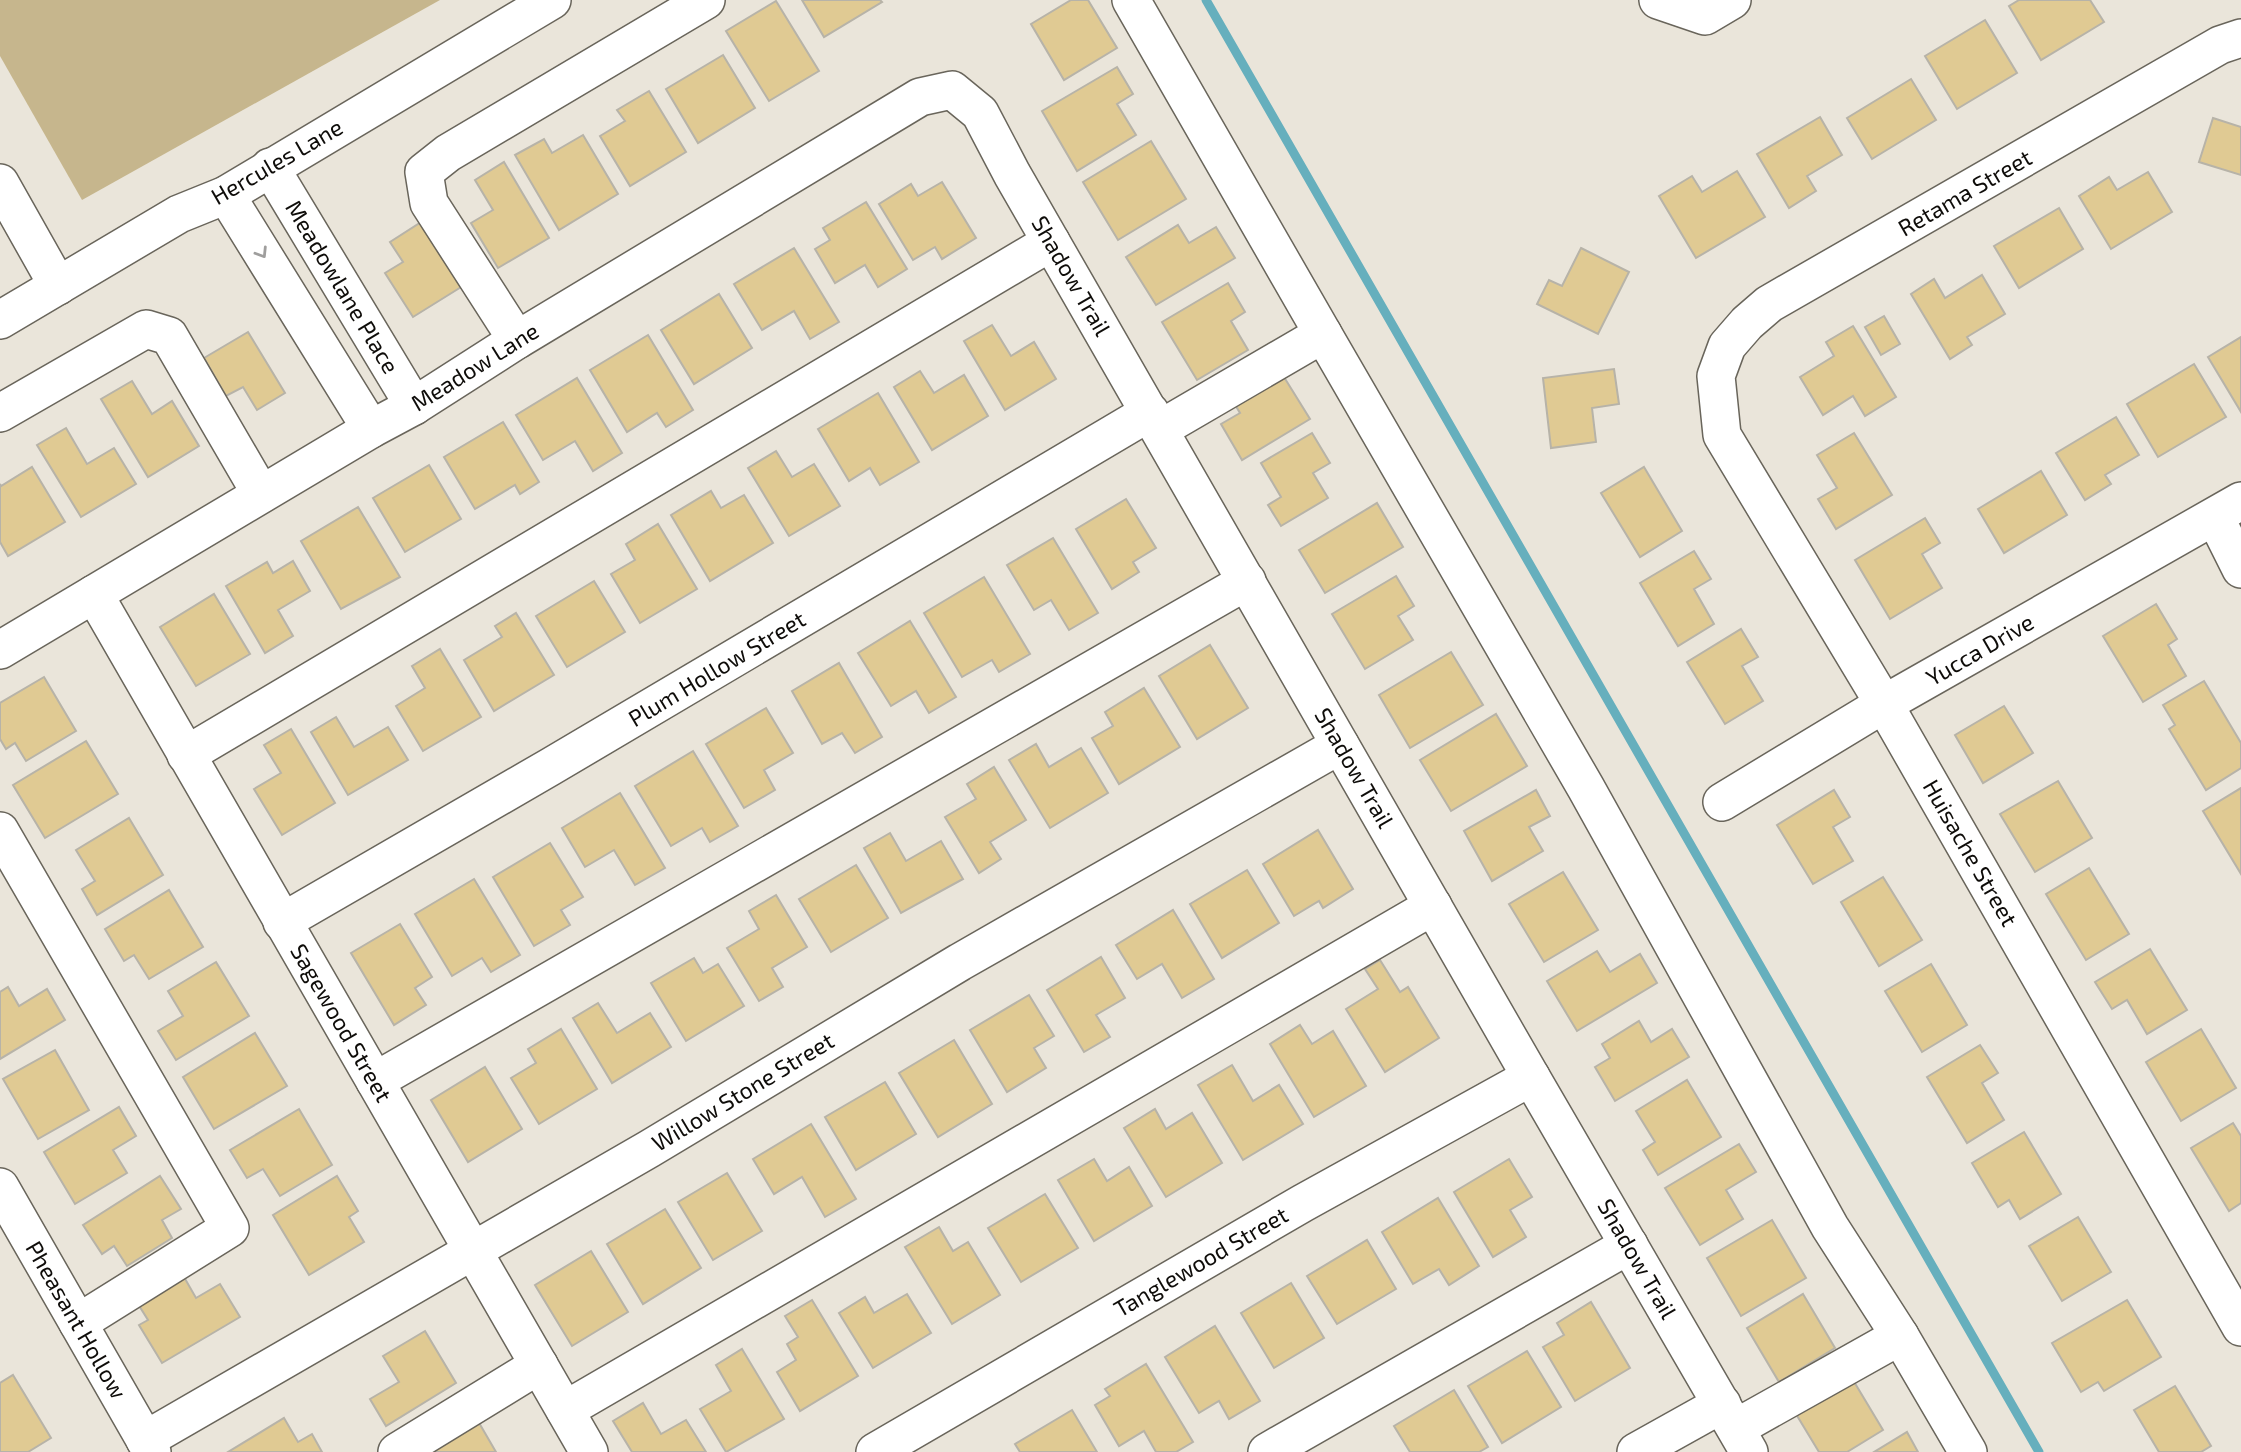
<svg xmlns="http://www.w3.org/2000/svg" width="2241" height="1452" font-family="'Exo 2',sans-serif">
	<rect width="100%" height="100%" fill="#eae5da"/>
	<polygon fill="#c6b68d" points="0,0 440,0 82,200 0,56"/>
	<g fill="none" stroke-linecap="round" stroke-linejoin="round">
		<polyline stroke="#66afbd" stroke-width="9" points="1206,0 2039,1452"/>
	</g>
	<g fill="#e0ca93" stroke="#b7b3a8" stroke-width="2">
		<polygon points="802,0 880,0 882,2 824,37"/>
		<polygon points="1071,0 1088,0 1117,48 1064,80 1031,24"/>
		<polygon points="2019,0 2090,0 2104,22 2041,60 2009,6"/>
		<polygon points="776,1 819,71 769,101 726,31"/>
		<polygon points="1985,20 2017,73 1957,109 1925,56"/>
		<polygon points="723,55 755,108 698,143 666,89"/>
		<polygon points="1117,67 1133,94 1117,104 1136,135 1077,171 1042,111"/>
		<polygon points="1911,79 1936,120 1872,159 1847,118"/>
		<polygon points="649,91 686,152 630,186 600,136 625,121 617,110"/>
		<polygon points="1820,117 1842,155 1807,176 1816,191 1789,208 1757,154"/>
		<polygon points="2213,118 2241,127 2241,175 2199,162"/>
		<polygon points="583,135 618,194 559,230 515,155 544,139 552,153"/>
		<polygon points="1151,141 1186,199 1118,240 1083,182"/>
		<polygon points="504,162 549,238 498,268 471,223 493,210 475,180"/>
		<polygon points="1737,171 1765,217 1696,258 1659,196 1692,176 1702,192"/>
		<polygon points="2148,172 2172,212 2111,249 2079,196 2109,177 2117,190"/>
		<polygon points="942,182 976,238 942,259 935,247 913,260 879,204 911,184 918,196"/>
		<polygon points="866,202 907,269 878,287 865,265 835,283 815,249 830,240 823,228"/>
		<polygon points="2059,208 2083,249 2019,288 1994,246"/>
		<polygon points="426,219 466,284 413,317 385,273 403,262 390,242"/>
		<polygon points="1178,225 1189,243 1216,227 1235,258 1156,305 1126,257"/>
		<polygon points="794,248 839,322 810,339 794,311 762,330 734,284"/>
		<polygon points="1581,248 1629,272 1598,334 1537,304 1549,280 1562,286"/>
		<polygon points="1982,275 2005,314 1967,337 1972,345 1950,359 1911,294 1934,279 1945,298"/>
		<polygon points="1228,283 1245,312 1231,321 1248,350 1197,380 1162,322"/>
		<polygon points="719,294 752,348 694,384 661,330"/>
		<polygon points="1884,316 1900,344 1881,355 1865,327"/>
		<polygon points="992,325 1011,356 1034,342 1056,379 1005,410 964,341"/>
		<polygon points="1853,326 1896,397 1865,416 1853,396 1823,415 1800,377 1834,356 1826,342"/>
		<polygon points="248,332 285,393 257,410 243,387 226,396 204,358"/>
		<polygon points="648,335 693,410 666,427 657,413 627,432 590,370"/>
		<polygon points="2241,337 2241,412 2208,357"/>
		<polygon points="2194,364 2226,417 2158,457 2127,404"/>
		<polygon points="1279,369 1310,419 1242,460 1221,424 1240,413 1231,398"/>
		<polygon points="1614,369 1619,404 1592,408 1596,442 1551,448 1543,378"/>
		<polygon points="920,371 934,393 964,375 988,416 932,450 894,387"/>
		<polygon points="577,378 622,453 593,471 575,441 543,460 516,415"/>
		<polygon points="132,381 152,414 172,401 199,446 148,477 101,399"/>
		<polygon points="878,393 919,462 880,485 870,468 849,481 818,429"/>
		<polygon points="2116,417 2139,455 2105,475 2111,484 2085,500 2056,453"/>
		<polygon points="503,422 539,482 520,494 515,485 475,509 444,457"/>
		<polygon points="66,428 87,464 114,448 136,484 81,517 37,445"/>
		<polygon points="1312,433 1330,463 1313,473 1328,498 1281,526 1268,505 1281,497 1261,463"/>
		<polygon points="1854,433 1892,495 1836,529 1818,499 1837,488 1817,455"/>
		<polygon points="776,451 792,477 814,464 840,506 789,536 748,468"/>
		<polygon points="429,465 461,519 405,552 373,498"/>
		<polygon points="32,467 65,522 8,556 0,542 0,484 1,486"/>
		<polygon points="1644,467 1682,531 1640,557 1601,493"/>
		<polygon points="2041,471 2067,515 2004,553 1978,509"/>
		<polygon points="711,491 721,508 744,495 773,543 710,581 671,515"/>
		<polygon points="1126,499 1156,548 1133,562 1139,572 1112,589 1076,529"/>
		<polygon points="1377,503 1403,547 1325,593 1299,550"/>
		<polygon points="358,507 400,577 341,609 301,541"/>
		<polygon points="1925,518 1940,543 1922,554 1942,588 1890,619 1855,560"/>
		<polygon points="658,524 697,589 640,623 611,574 635,560 626,544"/>
		<polygon points="1053,538 1098,613 1069,630 1051,600 1034,610 1007,565"/>
		<polygon points="1694,551 1711,579 1694,589 1714,624 1678,646 1640,583"/>
		<polygon points="293,561 310,591 278,610 293,636 265,653 226,586 267,562 273,573"/>
		<polygon points="1396,576 1414,606 1398,616 1413,640 1365,669 1332,614"/>
		<polygon points="984,577 1030,654 999,672 992,660 962,677 924,613"/>
		<polygon points="594,581 625,632 567,667 536,616"/>
		<polygon points="214,594 250,654 196,686 160,627"/>
		<polygon points="2156,604 2177,639 2168,645 2186,676 2143,702 2103,636"/>
		<polygon points="516,613 554,675 494,711 464,660 502,637 495,626"/>
		<polygon points="910,621 956,697 929,713 916,691 891,706 858,653"/>
		<polygon points="1741,629 1758,657 1742,666 1763,701 1725,724 1687,662"/>
		<polygon points="1210,645 1248,708 1197,739 1159,676"/>
		<polygon points="440,649 481,717 423,751 396,706 425,688 412,666"/>
		<polygon points="1451,652 1483,705 1410,748 1379,695"/>
		<polygon points="839,663 882,737 855,753 842,733 822,744 792,691"/>
		<polygon points="44,677 76,731 26,761 15,743 6,749 0,739 0,703"/>
		<polygon points="2204,681 2241,743 2241,768 2206,790 2169,729 2175,725 2163,705"/>
		<polygon points="1144,688 1180,747 1119,784 1092,738 1113,726 1105,712"/>
		<polygon points="2004,706 2033,753 1983,783 1955,735"/>
		<polygon points="766,708 793,753 764,770 775,790 744,808 706,744"/>
		<polygon points="1496,714 1527,766 1451,811 1420,760"/>
		<polygon points="336,717 354,747 388,727 408,760 348,795 311,732"/>
		<polygon points="291,729 335,803 282,835 254,789 281,773 264,745"/>
		<polygon points="86,741 118,794 45,838 13,785"/>
		<polygon points="1036,744 1049,767 1081,748 1108,793 1050,828 1009,760"/>
		<polygon points="693,751 738,826 710,842 702,828 671,846 635,786"/>
		<polygon points="994,767 1026,820 990,842 1001,859 979,873 945,817 976,799 967,784"/>
		<polygon points="2058,781 2092,838 2035,872 2000,814"/>
		<polygon points="2241,788 2241,874 2203,811"/>
		<polygon points="1536,790 1550,816 1529,827 1543,851 1492,881 1464,831"/>
		<polygon points="1834,790 1850,817 1833,827 1853,861 1813,884 1777,825"/>
		<polygon points="620,793 665,868 635,885 614,850 585,867 562,828"/>
		<polygon points="129,818 163,875 97,915 82,889 95,881 76,850"/>
		<polygon points="1318,830 1353,889 1323,908 1319,901 1294,916 1263,864"/>
		<polygon points="890,833 906,861 941,841 963,879 901,913 864,848"/>
		<polygon points="550,843 583,897 561,910 570,925 534,946 493,877"/>
		<polygon points="856,865 888,918 831,952 799,899"/>
		<polygon points="2089,868 2129,934 2086,960 2046,894"/>
		<polygon points="1247,870 1279,923 1222,958 1190,904"/>
		<polygon points="1563,872 1598,930 1544,962 1509,904"/>
		<polygon points="1883,877 1922,940 1879,966 1841,902"/>
		<polygon points="474,879 520,955 491,972 482,958 452,976 415,914"/>
		<polygon points="169,890 203,947 149,979 134,955 124,961 105,929"/>
		<polygon points="776,895 807,947 772,968 783,987 759,1001 727,948 759,929 749,911"/>
		<polygon points="1173,910 1214,979 1182,998 1162,964 1137,979 1116,945"/>
		<polygon points="400,924 432,977 415,988 426,1005 394,1025 351,953"/>
		<polygon points="2150,949 2187,1010 2147,1034 2127,1000 2112,1009 2095,982"/>
		<polygon points="1597,951 1610,972 1640,954 1657,983 1577,1031 1547,981"/>
		<polygon points="1101,957 1125,998 1096,1015 1110,1037 1084,1052 1047,990"/>
		<polygon points="694,958 703,973 718,964 744,1006 686,1041 651,983"/>
		<polygon points="1380,960 1400,992 1408,987 1439,1038 1385,1072 1346,1009 1378,989 1365,969"/>
		<polygon points="216,962 249,1016 176,1060 158,1031 183,1016 168,991"/>
		<polygon points="1931,964 1967,1025 1922,1052 1885,991"/>
		<polygon points="8,987 19,1006 47,989 65,1020 0,1059 0,992"/>
		<polygon points="1029,995 1054,1036 1034,1048 1046,1068 1007,1092 970,1030"/>
		<polygon points="598,1003 617,1033 650,1013 671,1047 612,1083 573,1018"/>
		<polygon points="1639,1021 1651,1042 1672,1029 1689,1057 1615,1101 1595,1067 1610,1058 1602,1044"/>
		<polygon points="1300,1025 1312,1044 1333,1031 1366,1086 1314,1117 1270,1044"/>
		<polygon points="561,1029 597,1089 539,1124 511,1078 536,1063 528,1049"/>
		<polygon points="2201,1029 2236,1088 2181,1121 2146,1062"/>
		<polygon points="255,1033 287,1086 214,1129 183,1077"/>
		<polygon points="954,1040 992,1104 938,1137 899,1073"/>
		<polygon points="1980,1045 1998,1073 1982,1083 2004,1120 1967,1143 1927,1077"/>
		<polygon points="55,1050 89,1110 38,1139 3,1079"/>
		<polygon points="1232,1065 1253,1101 1279,1085 1303,1124 1243,1160 1198,1085"/>
		<polygon points="485,1067 522,1129 468,1162 431,1100"/>
		<polygon points="1687,1080 1721,1137 1658,1175 1643,1150 1655,1142 1636,1111"/>
		<polygon points="885,1082 916,1134 856,1170 825,1117"/>
		<polygon points="119,1107 136,1136 113,1150 127,1173 75,1204 44,1152"/>
		<polygon points="299,1109 332,1165 280,1196 263,1169 247,1178 230,1150"/>
		<polygon points="1155,1109 1166,1129 1192,1113 1222,1163 1166,1197 1124,1128"/>
		<polygon points="2233,1123 2241,1136 2241,1203 2229,1211 2191,1148"/>
		<polygon points="811,1124 856,1199 825,1217 802,1177 774,1194 753,1159"/>
		<polygon points="2024,1132 2061,1194 2020,1219 2009,1200 1998,1207 1972,1163"/>
		<polygon points="1739,1144 1756,1172 1726,1190 1743,1219 1700,1245 1665,1188"/>
		<polygon points="1094,1159 1107,1181 1129,1167 1152,1206 1094,1241 1058,1180"/>
		<polygon points="1509,1159 1532,1197 1510,1210 1526,1237 1493,1257 1454,1192"/>
		<polygon points="727,1173 762,1231 713,1260 678,1202"/>
		<polygon points="160,1176 181,1209 162,1220 172,1238 127,1266 114,1246 102,1254 83,1225"/>
		<polygon points="337,1176 358,1211 349,1217 364,1242 309,1275 273,1215"/>
		<polygon points="1045,1194 1078,1248 1021,1282 988,1228"/>
		<polygon points="1438,1198 1479,1266 1449,1285 1439,1269 1413,1284 1382,1232"/>
		<polygon points="665,1209 701,1268 643,1304 607,1244"/>
		<polygon points="2078,1217 2111,1272 2062,1301 2029,1246"/>
		<polygon points="1772,1220 1806,1278 1741,1316 1707,1258"/>
		<polygon points="939,1227 953,1251 968,1242 1000,1295 952,1324 905,1247"/>
		<polygon points="1367,1240 1396,1289 1337,1324 1307,1276"/>
		<polygon points="591,1251 628,1312 572,1346 535,1285"/>
		<polygon points="184,1277 196,1298 220,1284 240,1317 162,1363 139,1325 148,1320 138,1304"/>
		<polygon points="1291,1283 1324,1338 1274,1368 1241,1313"/>
		<polygon points="907,1294 931,1333 873,1368 839,1313 865,1297 874,1313"/>
		<polygon points="1803,1294 1835,1348 1779,1382 1747,1328"/>
		<polygon points="812,1300 858,1376 800,1411 777,1372 796,1360 787,1344 798,1337 785,1316"/>
		<polygon points="2127,1300 2161,1357 2104,1391 2098,1382 2081,1392 2052,1343"/>
		<polygon points="1591,1302 1630,1368 1575,1401 1543,1347 1564,1335 1557,1323"/>
		<polygon points="1215,1326 1260,1401 1229,1419 1219,1401 1199,1413 1165,1357"/>
		<polygon points="425,1331 456,1383 386,1426 370,1399 399,1382 383,1356"/>
		<polygon points="742,1349 784,1419 726,1452 700,1409 731,1391 716,1365"/>
		<polygon points="1527,1351 1561,1407 1502,1443 1468,1386"/>
		<polygon points="1146,1364 1193,1442 1176,1452 1156,1452 1144,1431 1119,1446 1095,1405 1110,1396 1105,1389"/>
		<polygon points="13,1375 51,1438 28,1452 0,1452 0,1383"/>
		<polygon points="1850,1375 1883,1430 1847,1452 1819,1452 1793,1409"/>
		<polygon points="2175,1386 2211,1446 2201,1452 2159,1452 2134,1410"/>
		<polygon points="1454,1390 1488,1447 1479,1452 1410,1452 1394,1426"/>
		<polygon points="643,1403 661,1434 686,1420 706,1452 632,1452 613,1421"/>
		<polygon points="471,1409 496,1452 412,1452"/>
		<polygon points="1072,1410 1097,1452 1020,1452 1015,1444"/>
		<polygon points="284,1418 298,1442 312,1434 322,1452 228,1452"/>
		<polygon points="1907,1432 1918,1452 1874,1452"/>
	</g>
	<g fill="none" stroke-linecap="round" stroke-linejoin="round">
		<g stroke="#69655b" stroke-width="40">
			<g id="minor">
				<polyline points="1131,0 1323,334"/>
				<polyline points="1658,0 1705,16 1732,0"/>
				<polyline points="2241,38 2220,45 1769,304 1747,323 1727,346 1716,376 1722,435 1884,704 2241,1327"/>
				<polyline points="270,167 414,406"/>
				<polyline points="0,183 58,286"/>
				<polyline points="226,195 371,429"/>
				<polyline points="0,320 179,214 226,195 552,0"/>
				<polyline points="517,340 429,203 424,172 448,153 706,0"/>
				<polyline points="0,413 146,329 169,336 261,494"/>
				<polyline points="1160,429 1323,334 1586,788 1830,1227 1900,1336 1968,1452"/>
				<polyline points="2215,517 2241,569"/>
				<polyline points="94,594 589,1452"/>
				<polyline points="0,650 371,429 414,406 517,340 920,97 952,90 980,113 1012,174 1531,1077 1749,1452"/>
				<polyline points="186,755 1051,242"/>
				<polyline points="1722,802 1884,704 2241,501"/>
				<polyline points="0,831 230,1228 78,1323"/>
				<polyline points="282,922 550,767 1150,412"/>
				<polyline points="375,1081 1247,581"/>
				<polyline points="0,1187 152,1452"/>
				<polyline points="565,1410 1433,906"/>
				<polyline points="1736,1428 1900,1336"/>
				<polyline points="145,1440 649,1149 960,962 1340,745"/>
				<polyline points="397,1452 539,1365"/>
				<polyline points="875,1452 1303,1203 1531,1077"/>
				<polyline points="1267,1452 1629,1245"/>
				<polyline points="1636,1452 1722,1404"/>
			</g>
		</g>
		<use href="#minor" stroke="#fff" stroke-width="37"/>
	</g>
	<defs><path id="oneway-chevron" d="M-2-3.5L2.5 0L-2 3.5" fill="none" stroke-width="1.6" stroke-linecap="round" stroke-linejoin="round" transform="scale(1.75)"/></defs>
	<use stroke="#9f9e9d" href="#oneway-chevron" transform="translate(262 253) rotate(58)"/>
	<g text-anchor="middle" stroke-width="5" stroke-linejoin="round" paint-order="stroke">
		<g font-size="23" fill="#0e0c09" stroke="#fff">
			<text transform="translate(277 162) rotate(-30)" y="8">Hercules Lane</text>
			<text transform="translate(1965 193) rotate(-30)" y="8">Retama Street</text>
			<text transform="translate(1071 276) rotate(60)" y="8">Shadow Trail</text>
			<text transform="translate(342 287) rotate(59)" y="8">Meadowlane Place</text>
			<text transform="translate(475 367) rotate(-32)" y="8">Meadow Lane</text>
			<text transform="translate(1980 650) rotate(-30)" y="8">Yucca Drive</text>
			<text transform="translate(717 669) rotate(-31)" y="8">Plum Hollow Street</text>
			<text transform="translate(1354 768) rotate(60)" y="8">Shadow Trail</text>
			<text transform="translate(1970 853) rotate(60)" y="8">Huisache Street</text>
			<text transform="translate(341 1023) rotate(60)" y="8">Sagewood Street</text>
			<text transform="translate(743 1092) rotate(-31)" y="8">Willow Stone Street</text>
			<text transform="translate(1637 1259) rotate(60)" y="8">Shadow Trail</text>
			<text transform="translate(1201 1262) rotate(-30)" y="8">Tanglewood Street</text>
			<text transform="translate(76 1320) rotate(60)" y="8">Pheasant Hollow</text>
		</g>
	</g>
</svg>
